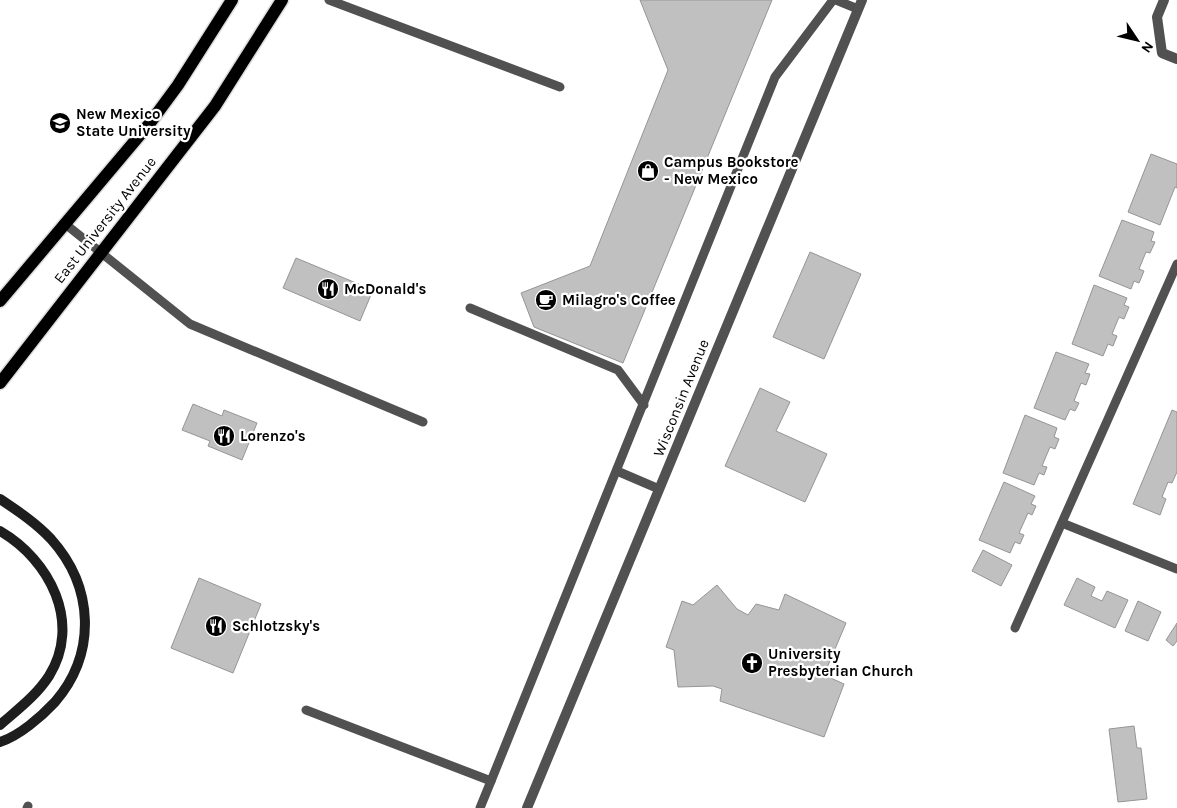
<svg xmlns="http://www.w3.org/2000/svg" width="1177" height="808" font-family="Karla,sans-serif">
	<rect width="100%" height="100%" fill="#fff"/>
	<g fill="#c0c0c0" stroke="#959595">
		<polygon points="640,0 772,0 623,363 534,327 521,293 590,266 668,70"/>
		<polygon points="1151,154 1177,164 1177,188 1175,187 1160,225 1128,212"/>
		<polygon points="1122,220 1154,232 1151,241 1155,242 1150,253 1146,252 1139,269 1144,271 1139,283 1134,281 1131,289 1099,276"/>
		<polygon points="810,252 861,274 824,359 773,337"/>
		<polygon points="296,258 373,290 360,321 283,288"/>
		<polygon points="1094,285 1127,298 1124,305 1129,307 1124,319 1119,317 1112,334 1117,336 1113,346 1108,344 1103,356 1072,344"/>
		<polygon points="1056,352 1089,364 1085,373 1090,374 1086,385 1081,383 1074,401 1079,403 1075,411 1070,409 1065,420 1034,408"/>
		<polygon points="760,388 790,402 776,431 827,454 805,502 725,466"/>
		<polygon points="193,404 222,416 224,410 257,423 242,460 208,446 210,441 182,430"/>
		<polygon points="1172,410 1177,412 1177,472 1172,483 1168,482 1162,497 1166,499 1160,515 1133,504"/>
		<polygon points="1025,415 1057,428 1054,437 1059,439 1055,449 1050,447 1042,466 1047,467 1044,475 1039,473 1034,485 1003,473"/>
		<polygon points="1004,482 1035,496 1031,504 1036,506 1032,515 1028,513 1019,533 1024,535 1020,544 1015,542 1010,553 979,540"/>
		<polygon points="983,550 1012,565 1001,586 972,571"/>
		<polygon points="199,578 261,604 233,673 171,648"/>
		<polygon points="1077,578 1095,587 1091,596 1102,601 1107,591 1128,600 1115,628 1064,605"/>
		<polygon points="717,585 737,609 748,615 756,604 779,610 785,594 846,623 824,675 844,684 824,737 720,701 722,689 713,686 678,687 674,650 666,647 682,601 693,605"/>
		<polygon points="1138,601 1161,612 1148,641 1125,631"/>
		<polygon points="1177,623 1177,641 1173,646 1166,640"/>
		<polygon points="1134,726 1137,748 1141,748 1147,799 1118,802 1109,729"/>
	</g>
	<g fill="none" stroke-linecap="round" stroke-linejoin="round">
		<g stroke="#dbdbdb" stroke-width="15">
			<g id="primary">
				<polyline points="0,301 150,123 178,85 232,0"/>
				<polyline points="0,383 215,106 282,0"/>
			</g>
		</g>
		<g stroke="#515151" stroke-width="9">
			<polyline points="329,0 560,87"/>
			<polyline points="836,0 858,9"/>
			<polyline points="64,223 190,324 423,422"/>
			<polyline points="470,308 618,370 644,405"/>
			<polyline points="617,471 659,489"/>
			<polyline points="1062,523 1177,569"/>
			<polyline points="1015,628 1177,264"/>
			<polyline points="306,710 491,781 775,77 833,0"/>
			<polyline points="27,808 28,806"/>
			<polyline points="480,808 491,781"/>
		</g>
		<g stroke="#515151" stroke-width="10">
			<polyline points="1164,0 1157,17 1162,53 1177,59"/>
			<polyline points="527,808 862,0"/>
		</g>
		<g stroke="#1e1e1e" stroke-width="10">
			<path d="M0 499C18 511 36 523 51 539 94 587 97 653 55 702 41 717 19 736 0 742"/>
			<path d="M0 531C50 560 82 623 49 676 36 696 17 710 0 725"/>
		</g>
		<use href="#primary" stroke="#000" stroke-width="12"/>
	</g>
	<defs>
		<g id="university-disc" transform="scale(1.125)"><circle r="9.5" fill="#000" stroke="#fff"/><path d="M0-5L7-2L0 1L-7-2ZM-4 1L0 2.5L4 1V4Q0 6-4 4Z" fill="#fff"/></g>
		<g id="shop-disc" transform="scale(1.125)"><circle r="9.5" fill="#000" stroke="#fff"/><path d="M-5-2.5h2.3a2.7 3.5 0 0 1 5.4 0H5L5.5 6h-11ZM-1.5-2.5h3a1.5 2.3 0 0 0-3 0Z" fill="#fff"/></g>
		<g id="restaurant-disc" transform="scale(1.125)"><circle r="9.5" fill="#000" stroke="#fff"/><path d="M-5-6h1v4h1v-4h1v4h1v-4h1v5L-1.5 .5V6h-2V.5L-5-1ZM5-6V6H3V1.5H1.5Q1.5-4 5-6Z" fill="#fff"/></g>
		<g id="cafe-disc" transform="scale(1.125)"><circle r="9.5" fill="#000" stroke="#fff"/><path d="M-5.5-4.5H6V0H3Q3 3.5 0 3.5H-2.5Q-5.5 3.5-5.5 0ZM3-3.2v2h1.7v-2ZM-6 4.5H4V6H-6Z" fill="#fff"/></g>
		<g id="church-disc" transform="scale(1.125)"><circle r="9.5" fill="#000" stroke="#fff"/><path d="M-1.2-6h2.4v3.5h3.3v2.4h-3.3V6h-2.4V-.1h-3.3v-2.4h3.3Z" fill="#fff"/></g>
	</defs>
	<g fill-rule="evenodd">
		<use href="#university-disc" x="60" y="123"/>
		<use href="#shop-disc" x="648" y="171"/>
		<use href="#restaurant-disc" x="328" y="289"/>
		<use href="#cafe-disc" x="546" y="300"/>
		<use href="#restaurant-disc" x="224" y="436"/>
		<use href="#restaurant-disc" x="216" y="626"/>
		<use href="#church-disc" x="752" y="663"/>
	</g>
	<g text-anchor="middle" stroke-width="4.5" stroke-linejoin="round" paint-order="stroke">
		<g font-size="15" font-weight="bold" fill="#000" stroke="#fff" text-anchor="start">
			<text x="76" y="119">New Mexico<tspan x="76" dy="17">State University</tspan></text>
			<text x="664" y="167">Campus Bookstore<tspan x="664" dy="17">- New Mexico</tspan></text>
			<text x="344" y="294">McDonald's</text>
			<text x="562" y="305">Milagro's Coffee</text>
			<text x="240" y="441">Lorenzo's</text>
			<text x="232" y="631">Schlotzsky's</text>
			<text x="768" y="659">University<tspan x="768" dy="17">Presbyterian Church</tspan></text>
		</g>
		<g font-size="15" fill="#000" stroke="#fff">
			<text transform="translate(105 220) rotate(-52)" y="5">East University Avenue</text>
			<text transform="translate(681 398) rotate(-68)" y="5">Wisconsin Avenue</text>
		</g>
	</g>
	<g transform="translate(1137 40) rotate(125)" stroke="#ffffff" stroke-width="4" paint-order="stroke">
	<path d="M0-4L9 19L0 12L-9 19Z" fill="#000000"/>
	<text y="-8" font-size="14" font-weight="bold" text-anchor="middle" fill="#000000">N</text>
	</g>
</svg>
